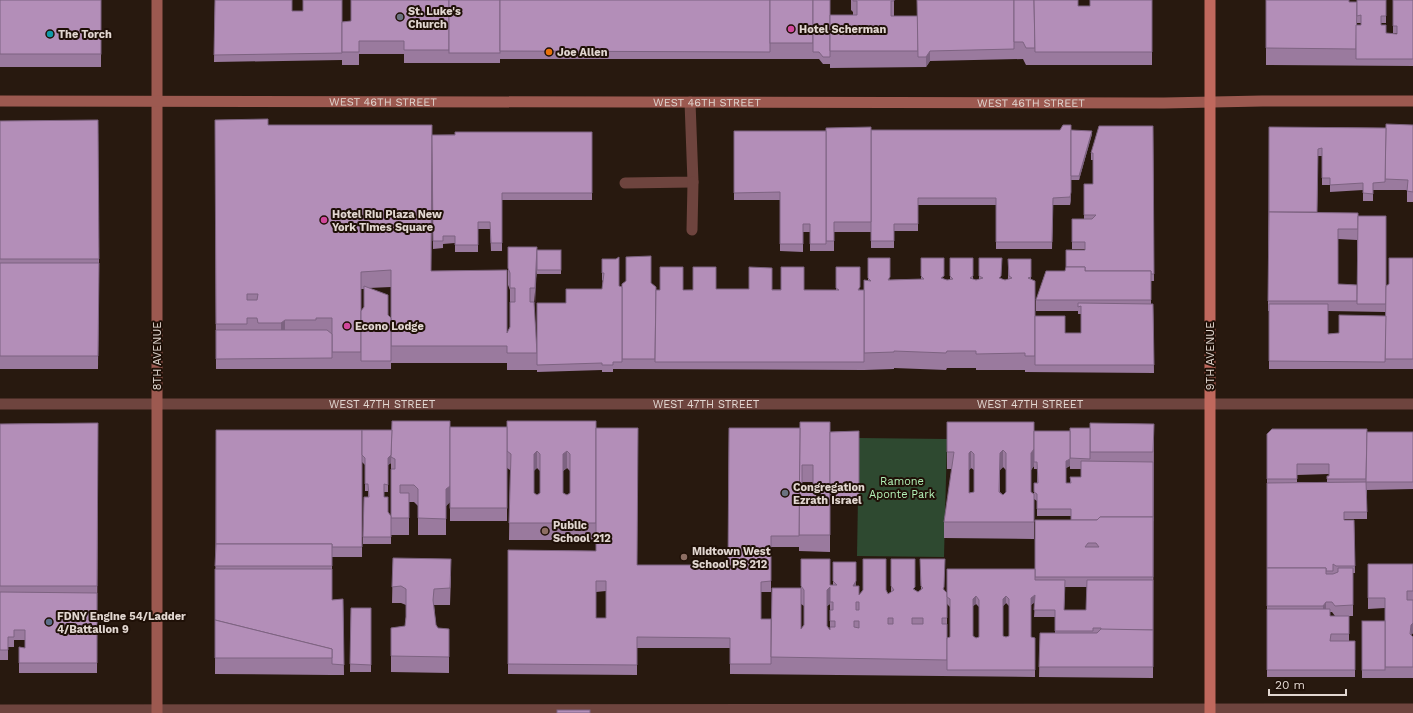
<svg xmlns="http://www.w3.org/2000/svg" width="1413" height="713" font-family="'Work Sans',sans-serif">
	<rect width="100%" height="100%" fill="#28190f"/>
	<polygon fill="#2e4930" points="859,438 947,439 944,557 857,556"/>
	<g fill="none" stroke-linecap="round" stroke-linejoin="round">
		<g stroke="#6e443e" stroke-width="11">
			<polyline points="625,183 693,182 690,102"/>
			<polyline points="692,230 693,182"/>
		</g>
		<g stroke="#6e443e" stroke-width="11">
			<path id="s1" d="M0 404H1413"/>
			<polyline points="0,710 1413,709"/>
		</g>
		<g stroke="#9c5950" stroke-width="11">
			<polyline points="157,0 157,713"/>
			<path id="s2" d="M0 101 1164 103 1262 101H1413"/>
		</g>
		<polyline stroke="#bf685d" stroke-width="11" points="1210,0 1210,713"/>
	</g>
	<g fill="#9a7a9e" fill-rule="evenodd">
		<rect x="0" y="0" width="101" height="67"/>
		<polygon points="215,0 292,11 342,22 351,21 500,0 500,63 404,63 404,54 359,54 359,65 342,65 342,35 342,60 214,62"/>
		<polygon points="500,0 830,0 830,64 823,64 819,59 500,59"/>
		<polygon points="851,0 894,0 894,16 917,16 1014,0 1078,6 1090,6 1152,0 1152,65 1026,65 1023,59 930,61 926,67 830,68 830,15 853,15 853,12 851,10"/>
		<path d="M1266 0 1356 2 1386 0V23H1381V25L1386 33 1397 34V33H1393V0H1413V66L1266 65ZM1357 23H1361V25H1357Z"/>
		<path d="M215 120 268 125 432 135 592 132V200H502V251H491L490 229H478V252H455V243L443 244V248L433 249 432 142 431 271 507 333 510 327V290L508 285V247L537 250H561V274H537V266L534 305 537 353V370H507V363H391V369H216ZM391 287V318L388 315 369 288ZM361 289H364V307L361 311Z"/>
		<polygon points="0,121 99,259 98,369 0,369"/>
		<path d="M1413 125V202H1407V190H1373V201H1363V190L1330 192V185H1322V156H1318L1317 212 1358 220 1386 286 1389 284 1413 258V369H1269V311H1268V301L1269 127 1386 128ZM1338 239 1357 240V285L1338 284ZM1328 311 1386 312V316L1339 333 1328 334Z"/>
		<polygon points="1153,126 1154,281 1151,281 1151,304 1153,304 1154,373 1025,372 1025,370 976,370 976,368 947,368 946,370 894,368 894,369 864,370 613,369 613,372 602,372 602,370 537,372 537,303 566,303 602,289 603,280 602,281 602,259 619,286 622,287 651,283 656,290 683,290 716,289 836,290 836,267 860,290 864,290 868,280 868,258 890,280 921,279 921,258 944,279 947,280 950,280 950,258 973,258 973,279 976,280 979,279 979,258 1002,279 1005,280 1008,279 1008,259 1031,259 1031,279 1035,340 1065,333 1081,333 1081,314 1078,314 1078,311 1036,311 1036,300 1065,271 1085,250 1085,249 1072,249 1072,219 1084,219 1084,184 1093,184 1093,160 1091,160 1091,153"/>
		<polygon points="1071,130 1092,134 1079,180 1071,180 1071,199 1070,205 1053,205 1052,249 996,249 996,205 918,205 918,231 894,231 894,248 871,248 871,232 834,232 834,251 810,251 810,232 803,232 803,252 780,251 780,200 734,200 734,131"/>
		<path d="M947 422H1034V466L1031 470V492L1034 494V539L944 538V522L952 469H947ZM1003 467 1006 470V492L1003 495 1000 492V470ZM971 468 974 470V492L969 493V470Z"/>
		<polygon points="98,423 97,673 19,673 19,647 25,648 25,640 14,640 14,647 8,647 8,660 0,660 0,424"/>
		<path d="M1154 424 1153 678 1039 677 1040 633H1055V617H1034L1035 602 1031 605V637L1035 638V677L730 674V648H637V675L508 674V550L596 551V540H509L510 470 507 468V458V521H450V502L446 506V535H418V506L414 502H409V535H391V544H363V537L368 497V491H365V465L362 462V557H332V600L343 599 344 675H332L215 674 216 430H392L450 427 596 428 637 565H728L729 428 830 432 859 431V505H830V552L799 551V514V547H771V592H761V619H771L801 588V559L830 585H833V562L856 586 859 595 886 590 888 594 891 592V559L915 590 918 592 921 590 920 559 947 593 1035 569 1071 520V516H1037V501L1034 499V483H1037V469H1034V431H1070L1090 428ZM391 462V534L388 512 384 497V492H388V465L391 463ZM1070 466V469H1081V477H1070V483H1066V468ZM537 468 540 471V493L537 495 534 493V470ZM567 468 570 471V493L567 495 563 493V471ZM802 482H813V492H802ZM1065 587H1087L1086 610H1064ZM606 591V618H596V592ZM1006 603 1009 606V636L1006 637 1003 636V606ZM801 604 804 606V625L801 629ZM830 604V630L827 626V606ZM947 604 950 607V637L947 638ZM976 604 979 607V637L976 638 973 636V606Z"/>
		<path d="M1367 432H1413V489L1367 490V519H1344V520H1354L1355 573H1353V616H1336H1349V641H1355V677H1267V434ZM1329 474V476H1327V482H1297V475ZM1330 612H1332L1335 616H1330Z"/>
		<polygon points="393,558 451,576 450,605 434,605 436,625 438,628 449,629 449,673 391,672 391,628 405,626 406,617 406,605 401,603 392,603"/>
		<polygon points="1368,564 1413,564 1413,633 1411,635 1413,637 1413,678 1362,678 1362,621 1385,621 1385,608 1368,609"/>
		<polygon points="351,608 371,608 371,672 350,672"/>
	</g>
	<g fill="#7d6381">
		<polygon points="930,51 930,61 926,67 926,57"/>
		<polygon points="1092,131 1092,134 1079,180 1079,176"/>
		<polygon points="1071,192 1071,199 1070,205 1070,197"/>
		<polygon points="537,247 537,264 535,305 535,288"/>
		<polygon points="285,320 285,337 281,340 281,323"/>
		<polygon points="392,430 391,463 388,465 388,458"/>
		<polygon points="1034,449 1034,466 1031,470 1031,453"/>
		<polygon points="1003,450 1003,467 1000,470 1000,453"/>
		<polygon points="537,451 537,468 534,471 534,454"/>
		<polygon points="567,451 567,468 563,471 563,454"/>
		<polygon points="971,451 971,468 969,470 969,453"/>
		<polygon points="1070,459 1070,466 1066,468 1066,461"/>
		<polygon points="450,486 450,502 446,506 446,535 446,489"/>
		<polygon points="856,562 856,598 853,586"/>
		<polygon points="830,587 830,604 827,606 827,590"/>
		<polygon points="1035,595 1035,602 1031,605 1031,598"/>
		<polygon points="976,596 976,604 973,606 973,599"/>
		<polygon points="1006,596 1006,603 1003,606 1003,599"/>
		<polygon points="1326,602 1326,612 1323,616 1323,606"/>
		<polygon points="1413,623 1413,633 1411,635 1411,625"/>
	</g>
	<g fill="#b38eb8" stroke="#7d6381" fill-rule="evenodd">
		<rect x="0" y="0" width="101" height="54"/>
		<polygon points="215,0 292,0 292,11 303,11 303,0 342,0 342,53 214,55"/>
		<polygon points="351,0 449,0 449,50 404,50 404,41 359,41 359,52 342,52 342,22 351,21"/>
		<rect x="449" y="0" width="51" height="53"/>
		<polygon points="500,0 770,0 770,52 500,51"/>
		<rect x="770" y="0" width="43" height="43"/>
		<polygon points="813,0 830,0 830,57 823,57 819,52 813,52"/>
		<polygon points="853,0 894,0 894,1 891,1 891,16 918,16 918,51 830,51 830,15 857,15 857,1 853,1"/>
		<polygon points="917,0 1014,0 1014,49 930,51 926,57 918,57"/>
		<polygon points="1014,0 1034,0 1035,48 1026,48 1023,42 1014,42"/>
		<polygon points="1034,0 1078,0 1078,6 1090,6 1090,0 1152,0 1152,52 1035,52"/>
		<polygon points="1266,0 1349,0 1349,2 1357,2 1356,49 1266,48"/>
		<polygon points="1357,0 1386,0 1386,16 1381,16 1381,25 1386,25 1386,33 1397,34 1397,26 1393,26 1393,0 1413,0 1413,59 1356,59 1356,25 1361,25 1361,15 1357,16"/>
		<path d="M268 119V125H432L431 271 507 270V333L510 327V302H515V288H510V273L508 268V247H537L535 288H530V302H534L537 353H507V346H391V270L361 272V352H332V318H316V320H285L281 323H258L257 318H247V324H216L215 120ZM247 294H258L257 300H247Z"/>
		<polygon points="98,120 99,259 0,259 0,121"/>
		<polygon points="1386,124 1413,125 1413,192 1407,191 1408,180 1385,179"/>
		<polygon points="1063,125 1071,125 1071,192 1070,197 1053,198 1052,242 996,242 996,198 918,198 918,224 894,224 894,241 871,241 871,130 1060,130"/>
		<polygon points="1099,126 1153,126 1154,274 1151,274 1151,271 1085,271 1085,267 1066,267 1066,250 1085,250 1085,242 1072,242 1072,219 1092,219 1096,215 1084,215 1084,184 1093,184 1093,153 1091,153"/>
		<polygon points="871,127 871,222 834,222 834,241 826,241 826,128"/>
		<polygon points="1269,127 1386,128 1385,182 1373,183 1373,194 1363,193 1363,183 1330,185 1330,178 1322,178 1322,148 1318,149 1317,212 1269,212"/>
		<polygon points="1071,130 1092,131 1079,176 1071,176"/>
		<polygon points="734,131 826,131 826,244 810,244 810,224 803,224 803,244 780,244 780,192 734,193"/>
		<polygon points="455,132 592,132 592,193 502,193 502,243 491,243 490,222 478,222 478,245 455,245 455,236 443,236 443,241 433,241 432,135 455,135"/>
		<polygon points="1269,212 1358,213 1358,229 1338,229 1338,284 1357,285 1357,301 1268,301"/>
		<polygon points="1358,216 1386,216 1386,304 1357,304"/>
		<rect x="537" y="250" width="24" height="20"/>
		<polygon points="651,256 651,283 656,287 655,359 622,359 622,284 626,281 626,257"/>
		<polygon points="619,257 619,286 622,287 622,362 613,362 613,365 602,365 602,363 537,365 537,303 566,303 566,289 602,289 604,273 602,273 602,259 616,259"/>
		<polygon points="868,258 890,258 890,277 888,280 924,279 921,276 921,258 944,258 944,276 941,278 947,280 953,279 950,276 950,258 973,258 973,276 970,278 976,280 983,278 979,276 979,258 1002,258 1001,276 999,278 1005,280 1012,278 1009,276 1008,259 1031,259 1031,277 1028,278 1035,281 1035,356 1025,356 1025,353 976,354 976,351 947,351 946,353 894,351 894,352 864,353 864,280 871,281 868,278"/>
		<polygon points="1389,258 1413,258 1413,359 1385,359 1386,286 1389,284"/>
		<polygon points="0,263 99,263 98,356 0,356"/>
		<polygon points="660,267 683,267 683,290 693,290 693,267 716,267 716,289 749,289 749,267 772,268 772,290 781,290 781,267 804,267 804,290 839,290 836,288 836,267 860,267 860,287 858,290 864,290 864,362 655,362 656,290 660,290"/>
		<polygon points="1066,267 1085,267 1085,271 1151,271 1151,300 1036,300 1046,271 1065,271"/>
		<polygon points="364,286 388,295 388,315 391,318 391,361 361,361 361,311 364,307"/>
		<polygon points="1078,303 1153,304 1154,365 1035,365 1035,316 1065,316 1065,333 1081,333 1081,306 1078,307"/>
		<polygon points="1269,304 1328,304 1328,334 1339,333 1339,315 1386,316 1385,362 1269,361"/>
		<polygon points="216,330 327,330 332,334 332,358 216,359"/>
		<polygon points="392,421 450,421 450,486 446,489 446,519 418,518 418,489 414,485 400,485 400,493 409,493 409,518 391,518 391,469 395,469 395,459 391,457"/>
		<path d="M507 421H596V523H509L511 454 507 451ZM537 451 540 454V493L537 495 534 493V454ZM567 451 570 454V493L567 495 563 493V454Z"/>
		<path d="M800 422H830V535H799ZM802 465H813V492H802Z"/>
		<path d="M947 422H1034V449L1031 453V492L1034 494V522H944L954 452H947ZM1003 450 1006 453V492L1003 495 999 492 1000 453ZM971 451 974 454V492L969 493V453Z"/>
		<polygon points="98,423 97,586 0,586 0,424"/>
		<polygon points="1090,423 1154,424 1153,452 1090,452"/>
		<rect x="450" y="427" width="57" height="81"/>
		<path d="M596 428H638L637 565H728L729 428H800L799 536H771V581L761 582V619H771V664H730V638L637 637V665L508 664V550L596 551ZM596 581H606V618H596Z"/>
		<polygon points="1070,428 1090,428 1090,459 1070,458"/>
		<polygon points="1272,429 1367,429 1366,479 1327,479 1327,476 1329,476 1329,464 1297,464 1297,479 1267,479 1267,434"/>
		<polygon points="216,430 362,430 362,547 332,547 332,544 216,544"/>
		<polygon points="362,430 392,430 391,455 388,458 388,485 384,484 384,497 388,497 388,512 391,516 391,537 363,537 364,497 369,497 368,484 365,484 365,458 362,455"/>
		<polygon points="859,431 859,498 830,498 830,432"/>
		<polygon points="1034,431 1070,431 1070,459 1066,461 1066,483 1071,483 1070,477 1081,477 1081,461 1153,462 1153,521 1153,517 1100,517 1097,520 1071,520 1071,509 1037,509 1037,494 1034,492 1034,483 1038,483 1037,462 1034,462"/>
		<polygon points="1367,432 1413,432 1413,482 1366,482"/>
		<polygon points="1366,482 1367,512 1344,512 1344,520 1354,520 1355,566 1336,566 1333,564 1333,571 1326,571 1326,568 1267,568 1267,483"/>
		<path d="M1100 517H1153V577H1035V520H1097ZM1088 543H1096L1099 547H1085Z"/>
		<polygon points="216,544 332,544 332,566 215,566"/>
		<polygon points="393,558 451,559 450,588 434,589 433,600 436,625 438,628 449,629 449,657 391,656 391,628 405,626 406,617 406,589 401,586 392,587"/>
		<path d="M801 559H830V585H837L833 581V562H856V581L853 586H859V595L863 590V559H886V590L888 594 894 590 891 586V559H915V587L913 589 918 592 923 588 921 586 920 559H945L944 587 943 589 947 593V618H942V624H947V660L771 657 772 588H801V629L804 625V590L801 586ZM830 587V602H833V610H830V621H835V627H830V630L827 626V590ZM856 602H859V610H856ZM888 618H893V624H888ZM912 618H923V624H912ZM854 621H859V628L854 627Z"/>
		<polygon points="1368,564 1413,564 1413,591 1407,591 1407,600 1413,600 1413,623 1411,625 1410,634 1413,637 1413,667 1385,667 1385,598 1368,598"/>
		<polygon points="1267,568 1326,568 1326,574 1333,574 1338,572 1338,568 1353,568 1353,605 1335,606 1332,602 1326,602 1323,606 1267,606"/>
		<polygon points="215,569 332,569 332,600 343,599 344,665 332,664 332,649 215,620"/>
		<path d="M947 569H1035V580H1065L1064 610H1086L1087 580H1153V630H1101V628H1093V631H1055V610H1034L1035 595 1031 598V637L1035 638V670H947V638L950 637V599L947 597ZM976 596 979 600V637L976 638 973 636V599ZM1006 596 1009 599V636L1006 637 1003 636V599Z"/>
		<polygon points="0,592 97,593 97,663 19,663 19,647 25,648 25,630 14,630 14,637 8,637 8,650 0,650"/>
		<polygon points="351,608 371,608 371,665 350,664"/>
		<polygon points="1267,609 1330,609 1330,616 1349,616 1349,634 1331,634 1330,641 1355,641 1355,670 1267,670"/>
		<polygon points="215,620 332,649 332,658 215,658"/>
		<rect x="1362" y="621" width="23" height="49"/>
		<polygon points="1101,629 1153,630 1153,667 1039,667 1040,633 1097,633"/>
		<rect x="557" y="710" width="33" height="3"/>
	</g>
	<g fill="#6b7280" stroke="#1f1007" stroke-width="1.5">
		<circle cx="400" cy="17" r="4"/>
		<circle cx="785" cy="493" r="4"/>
	</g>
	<g fill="#d1479c" stroke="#1f1007" stroke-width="1.5">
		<circle cx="791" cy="29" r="4"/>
		<circle cx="324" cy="220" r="4"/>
		<circle cx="347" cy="326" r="4"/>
	</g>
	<circle fill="#0f9aa8" stroke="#1f1007" stroke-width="1.5" cx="50" cy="34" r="4"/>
	<circle fill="#e8710a" stroke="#1f1007" stroke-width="1.5" cx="549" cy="52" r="4"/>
	<g fill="#8d6e63" stroke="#1f1007" stroke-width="1.5">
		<circle cx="545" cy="531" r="4"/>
		<circle cx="684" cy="557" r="4"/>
	</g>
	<circle fill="#5c6f8a" stroke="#1f1007" stroke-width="1.5" cx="49" cy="622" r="4"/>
	<g text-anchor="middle" stroke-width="4" stroke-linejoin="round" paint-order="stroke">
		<g font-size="11" font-weight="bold" fill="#e2d7d1" stroke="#1f1007" text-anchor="start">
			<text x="408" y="15">St. Luke's<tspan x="408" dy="13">Church</tspan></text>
			<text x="799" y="33">Hotel Scherman</text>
			<text x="58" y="38">The Torch</text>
			<text x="557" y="56">Joe Allen</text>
			<text x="332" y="218">Hotel Riu Plaza New<tspan x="332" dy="13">York Times Square</tspan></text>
			<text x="355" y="330">Econo Lodge</text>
			<text x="793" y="491">Congregation<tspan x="793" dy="13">Ezrath Israel</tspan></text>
			<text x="553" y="529">Public<tspan x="553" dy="13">School 212</tspan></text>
			<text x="692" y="555">Midtown West<tspan x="692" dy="13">School PS 212</tspan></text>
			<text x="57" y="620">FDNY Engine 54/Ladder<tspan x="57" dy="13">4/Battalion 9</tspan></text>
		</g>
		<g font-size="11" fill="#e2d7d1" stroke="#1f1007">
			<text dy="4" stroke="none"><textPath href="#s2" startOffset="383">WEST 46TH STREET</textPath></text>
			<text dy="4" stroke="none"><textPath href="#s2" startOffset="707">WEST 46TH STREET</textPath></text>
			<text dy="4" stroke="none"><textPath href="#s2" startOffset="1031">WEST 46TH STREET</textPath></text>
			<text transform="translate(157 356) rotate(-90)" y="4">8TH AVENUE</text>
			<text transform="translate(1210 356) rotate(-90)" y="4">9TH AVENUE</text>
			<text dy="4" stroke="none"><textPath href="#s1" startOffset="706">WEST 47TH STREET</textPath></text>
			<text dy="4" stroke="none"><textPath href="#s1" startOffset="1030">WEST 47TH STREET</textPath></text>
			<text dy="4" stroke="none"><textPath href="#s1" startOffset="382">WEST 47TH STREET</textPath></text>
		</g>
		<g font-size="11" fill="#b3f2b7" stroke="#1f1007">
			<text x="902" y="485">Ramone<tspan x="902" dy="13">Aponte Park</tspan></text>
		</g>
	</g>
	<path d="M1269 689v6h77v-6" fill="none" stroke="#e2d7d1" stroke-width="2"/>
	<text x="1275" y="689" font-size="12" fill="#e2d7d1" stroke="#1f1007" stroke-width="3" paint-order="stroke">20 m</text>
</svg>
